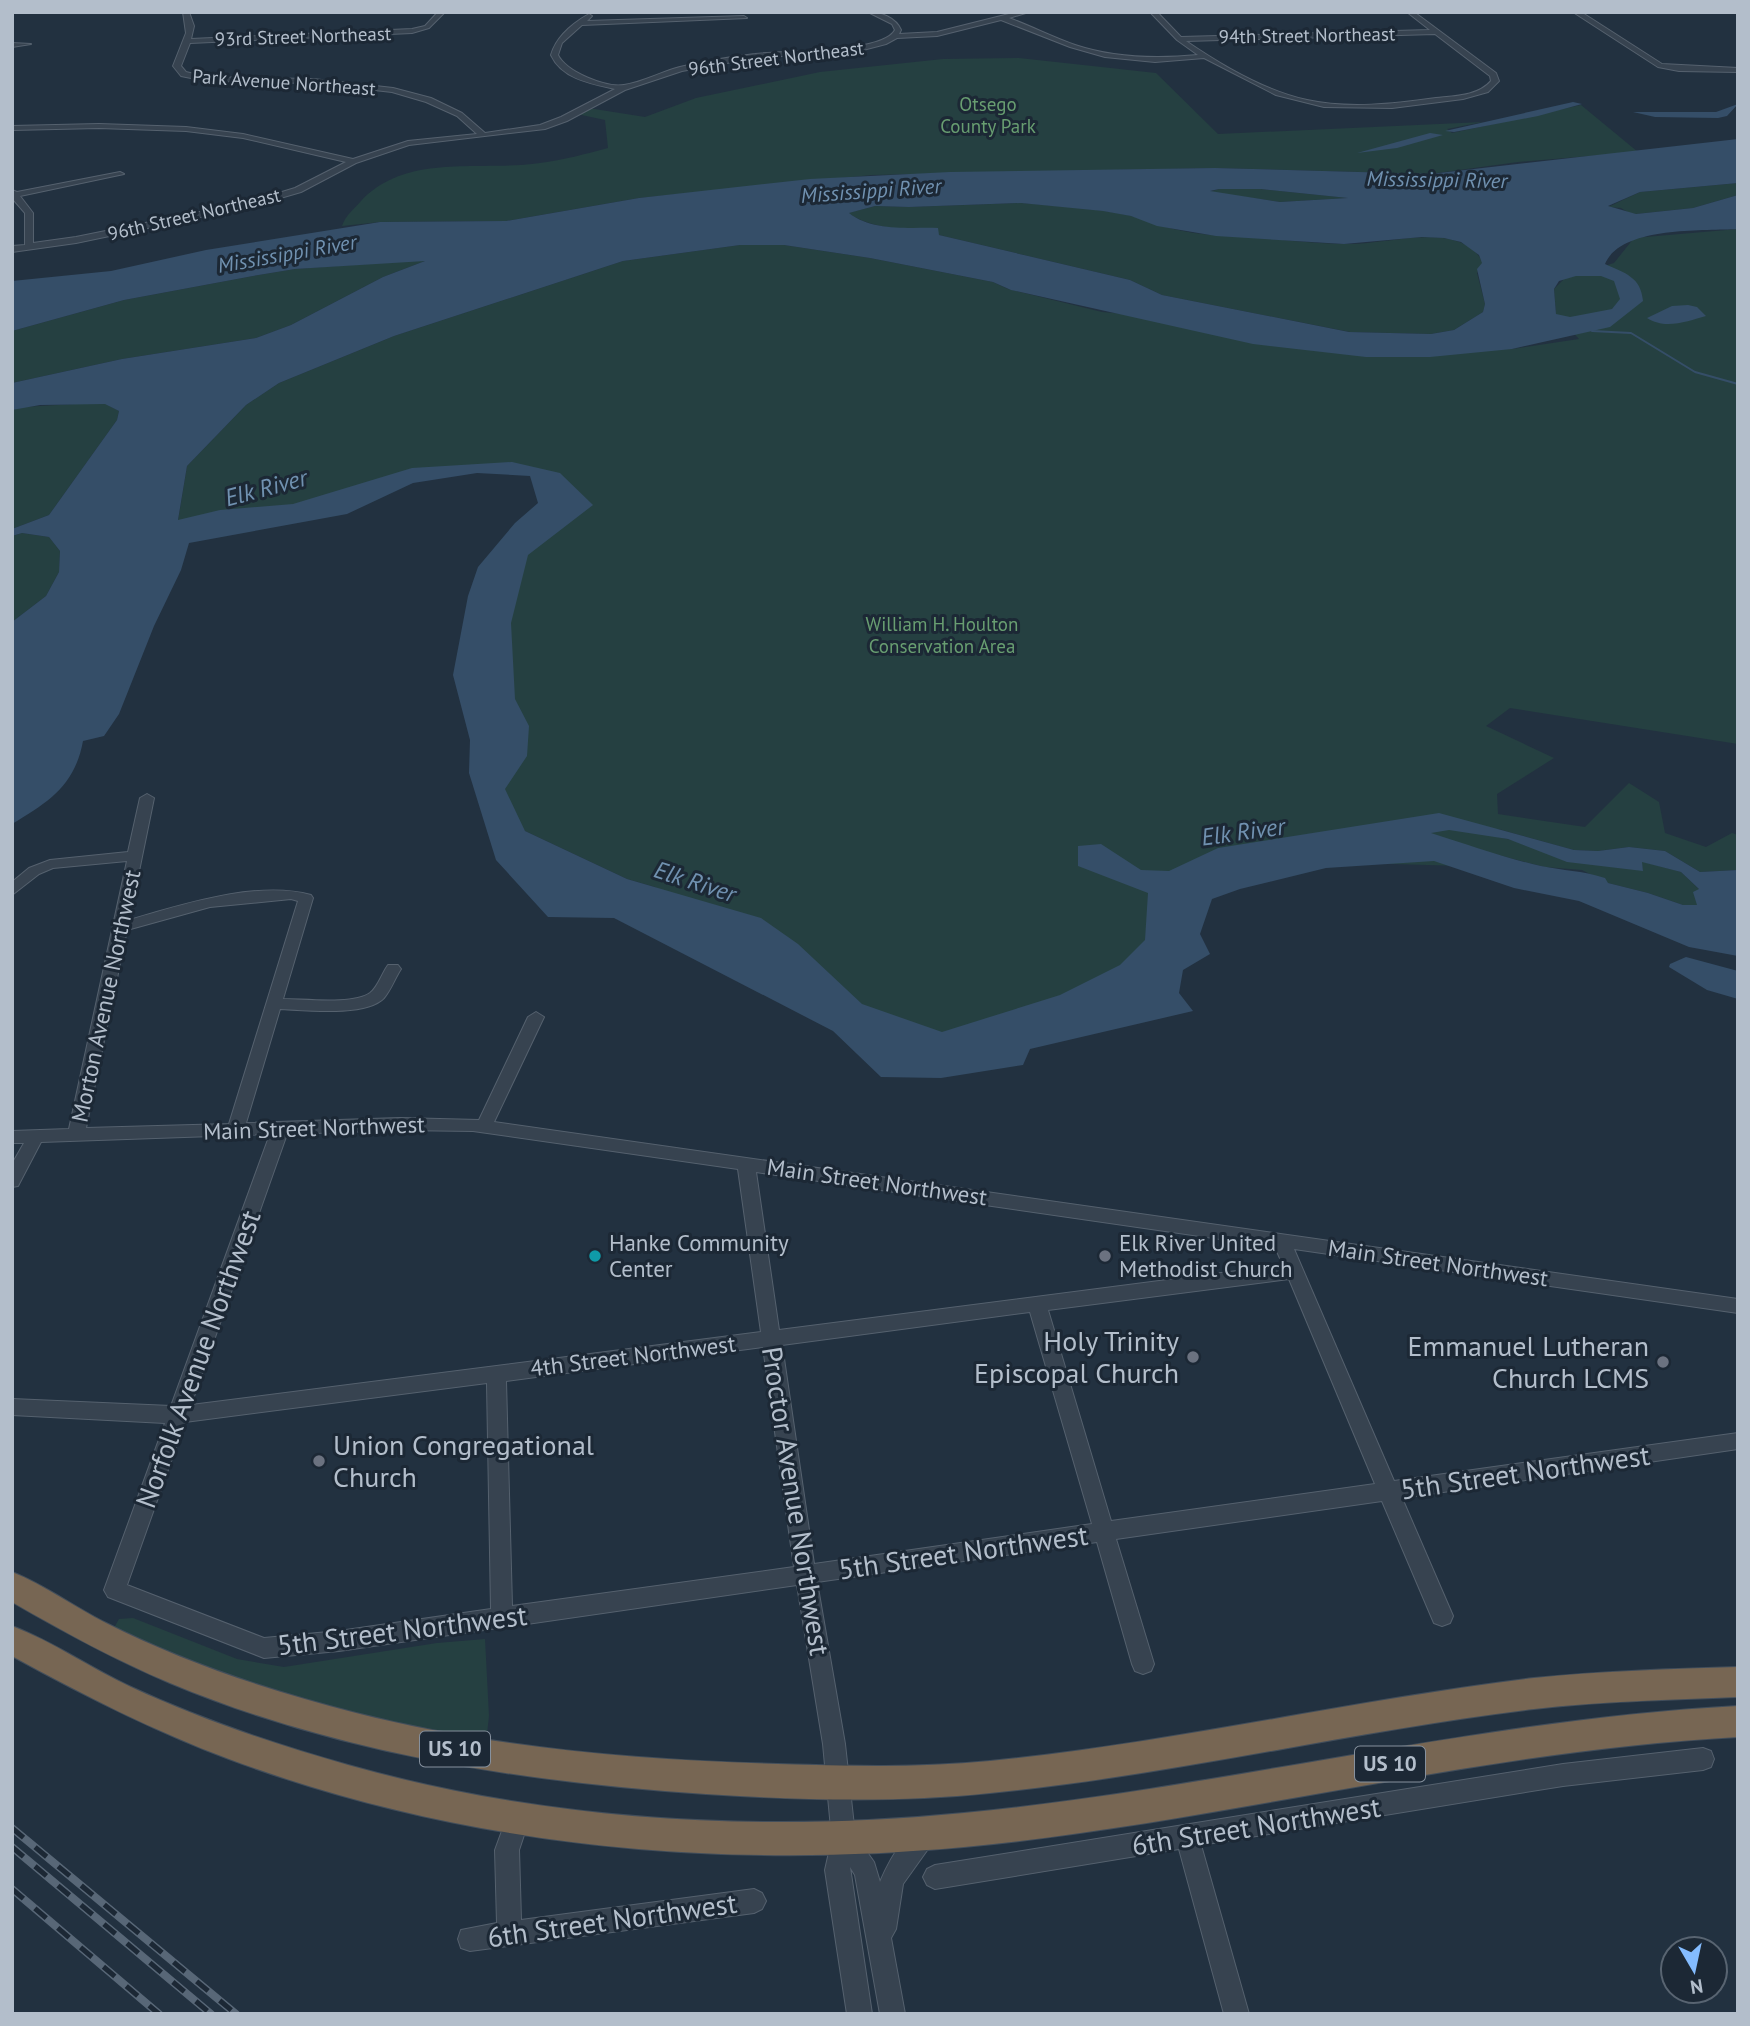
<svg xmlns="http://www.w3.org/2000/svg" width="1750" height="2026" font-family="'PT Sans',sans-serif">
	<rect width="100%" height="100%" fill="#223140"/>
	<g fill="#254041">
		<path d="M1019 58 1156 73 1218 134 1483 122 1447 129 1452 133 1581 105 1638 152 1518 162 1430 174 1215 168 872 175 639 198 506 221 380 222 342 226C345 216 354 209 361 201 407 152 481 172 540 163 563 160 586 154 608 148L605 120 577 114 588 108 645 117 696 98 820 72 943 59Z"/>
		<polygon points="1738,183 1738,195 1693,208 1636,214 1629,213 1621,208 1608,207 1640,192"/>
		<polygon points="1219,189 1261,189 1349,198 1280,202 1209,192"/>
		<path d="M1021 203C1056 206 1092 208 1127 215 1146 219 1164 228 1183 231 1208 236 1233 236 1258 238 1288 240 1318 244 1349 244 1386 245 1462 219 1483 263L1477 273 1485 304 1483 312 1454 330 1431 334 1350 332 1162 295 1130 280 939 235 933 228C908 232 870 228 848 213L875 206 909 207Z"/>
		<polygon points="1738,229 1738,744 1510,708 1486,726 1554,758 1497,794 1498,814 1585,827 1629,783 1659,802 1665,833 1706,847 1732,833 1738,835 1738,870 1700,872 1665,851 1629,847 1598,851 1574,850 1498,829 1498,837 1643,870 1641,861 1681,872 1699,889 1697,906 1683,905 1648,893 1608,883 1582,870 1545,867 1498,855 1498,867 1287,861 1195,878 1153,965 903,1055 655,887 627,879 525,831 484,793 490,593 553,497 534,474 478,471 402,476 312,503 178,521 187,466 246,405 279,383 394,336 623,261 740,245 784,245 870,258 993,282 1008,289 1102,312 1512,349 1579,339 1556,314 1554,289 1564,279 1614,263 1634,238"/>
		<polygon points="423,260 425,261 383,277 291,325 256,338 122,359 12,383 12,331 124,300 253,276 295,269"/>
		<polygon points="75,404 106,404 119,411 117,420 49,515 12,529 12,410 23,407"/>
		<polygon points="22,533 49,537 60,551 59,572 46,596 12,622 12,536"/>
		<polygon points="133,1618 237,1659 284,1667 437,1643 485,1639 489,1716 487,1734 471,1741 273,1693 199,1666 114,1628 119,1619"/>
	</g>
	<g fill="#354e68" fill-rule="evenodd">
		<polygon points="1573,102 1582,104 1538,116 1454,132 1445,131"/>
		<polygon points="1738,104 1727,116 1718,118 1655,117 1633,112 1716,112"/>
		<polygon points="1430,133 1443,135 1397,148 1357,153"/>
		<path d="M1738 139V183L1640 192 1608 206 1636 214 1693 208 1738 195V229C1702 231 1621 226 1605 264 1625 273 1641 277 1643 301L1610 327 1512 349 1430 357H1366L1253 344 1011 290 993 282 870 258 784 245H740L623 261 394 336 279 383 246 405 187 466 178 520 220 510 293 504 412 468 512 462 560 473 593 505 528 555 511 623 515 699 529 726 527 756 505 789 525 831 627 879 761 918 798 944 862 1004 942 1032 1060 995 1120 965 1145 940 1148 893 1078 866V846L1101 844 1141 870 1169 871 1218 848 1439 813 1574 850 1598 851 1629 847 1665 851 1700 872 1738 870V956L1689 947 1579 901 1514 888 1434 861 1326 868 1240 889 1212 899 1200 934 1210 954 1183 970 1179 993 1193 1011 1030 1049 1023 1065 941 1078 881 1077 833 1031 614 918 548 917 496 860 469 773 470 740 453 675 468 596 478 567 515 523 538 503 530 476 477 473 413 483 347 514 189 543 181 570 154 626 119 714 104 736 83 741C75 785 49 802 12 824V622L46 596 59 572 60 551 49 537 22 533 12 536V529L49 515 117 420 119 411 105 404 40 405 12 410V383L122 359 256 338 291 325 383 277 425 261 295 269 253 276 124 300 12 331V281L111 271 206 250 380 222 506 221 639 198 810 179 950 172 1215 168 1430 174ZM1219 189H1261L1348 198 1280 202 1210 191ZM1021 203 1103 211 1131 216 1157 226 1216 236 1344 244 1422 237 1444 238 1461 242 1479 255 1482 263 1477 269 1485 304 1483 312 1454 330 1431 334 1349 332 1162 295 1130 280 939 235 938 228C910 227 873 232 849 213L875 206 909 207ZM1576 276H1601L1614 281 1620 299 1612 309 1570 317 1556 314 1554 289 1559 281ZM1449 830 1508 839 1567 862 1643 871 1642 862 1681 872 1699 889 1693 892 1697 905H1683L1648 893 1608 883 1605 878C1581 870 1564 871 1541 866 1505 858 1466 844 1431 833Z"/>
		<path d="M1688 305 1697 307 1706 316C1688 321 1665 330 1647 318L1672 306Z"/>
		<polygon points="1686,957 1738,971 1738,999 1707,990 1669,967 1670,964"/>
	</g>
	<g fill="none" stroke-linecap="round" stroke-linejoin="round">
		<polyline stroke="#354e68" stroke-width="2" points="1592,331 1631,333 1695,372 1738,384"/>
		<g stroke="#55616e" stroke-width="2">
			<g id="minor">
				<path d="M183 12H189L194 26 191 39 412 29 425 26 438 12H445L429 28 412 33 190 43 181 66 186 72 206 77 313 79 393 88 431 98 462 113 485 133 540 125 561 117 615 89C592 84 562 79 551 55 556 37 573 23 589 14L592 16 587 21 744 16 747 18 582 25 562 43 558 55C566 72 606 88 624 85 643 82 661 72 680 67 704 61 730 57 755 54 782 50 882 54 895 30L892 24 868 12C881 12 896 18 901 30L899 34 937 32 1017 12H1029L1009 18C1031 26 1052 37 1075 45 1114 58 1157 59 1198 55L1177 40 1150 12H1157L1181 37 1430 30 1407 12H1414L1496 73 1499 81 1488 92 1463 99 1392 108 1324 107 1276 95 1204 58 1155 62 1105 57 1070 47 1001 20 937 36 897 38 886 44 863 50 755 58 682 71 625 90 567 121 545 129 409 145 356 163 301 192 253 206 76 243 12 252V246L25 245V213L12 198V190L17 192 120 172 124 174 20 196 33 213V243L76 237 249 202 295 188 346 162 243 138 186 131 99 128 12 130V126L99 124 186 127 243 134 353 159 408 141 477 134 457 116 426 102 392 92 313 83 206 81 181 76 173 66 186 33ZM1435 34 1490 76 1491 81C1478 96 1455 96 1436 98 1394 104 1348 109 1307 100 1265 91 1221 65 1186 41Z"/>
				<polygon points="1573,12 1581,12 1662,64 1738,68 1738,72 1679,71 1658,67"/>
				<polygon points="12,43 31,44 12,47"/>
				<path d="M147 794 154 798 129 920C182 905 257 880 311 895L313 898 283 999C304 999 353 1005 370 993 378 987 382 973 388 965H398L401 969C395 978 391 990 384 998 366 1017 304 1010 280 1009L246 1123 400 1118 479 1120 528 1017 536 1012 544 1017 494 1122 1738 1299V1313L1294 1249 1394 1481 1738 1433V1449L1402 1498 1453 1616 1450 1623 1442 1626 1434 1623 1382 1501 1116 1539 1154 1664 1151 1671 1143 1674 1135 1671 1132 1664 1097 1542 817 1582 845 1744 855 1835 874 1862 880 1882C889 1861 904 1832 926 1823L934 1827 938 1835 903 1884 896 1929 891 1938 905 2014H880L855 1875 850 1867 872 2014H847L825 1870 832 1839 823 1744 797 1585 339 1651 264 1658 108 1597 104 1590 165 1423 12 1415V1399L171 1406 270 1134 41 1142 18 1186 12 1187V1164L24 1143H12V1131L69 1129 127 861 53 868 39 874 12 895V882L29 868 50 860 128 852 140 798ZM291 899 298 901 229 1124 86 1128 127 930 210 907ZM400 1130 473 1131 738 1169 761 1332 191 1405 287 1134ZM756 1172 1275 1247 1283 1265 779 1330ZM1289 1279 1375 1484 1111 1521 1048 1310ZM1030 1312 1092 1524 814 1564 782 1345ZM763 1347 794 1567 512 1606 506 1381ZM487 1383 491 1609 339 1631 264 1638 127 1585 185 1422Z"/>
				<polygon points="1703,1748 1711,1751 1714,1759 1711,1767 1703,1770 1563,1786 1201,1845 1249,2014 1224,2014 1179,1849 935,1889 927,1885 923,1877 927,1869 935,1865 1563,1764"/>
				<polygon points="518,1805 526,1809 530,1817 519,1850 521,1920 754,1889 762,1893 766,1901 762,1909 754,1913 470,1951 461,1948 458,1939 461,1930 497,1923 495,1850 510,1809"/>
			</g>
		</g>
		<g stroke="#424e5b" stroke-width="2">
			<g id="highway">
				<path d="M12 1572C45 1585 74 1607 106 1623 185 1663 270 1691 356 1713 493 1748 637 1760 778 1764 848 1766 920 1768 990 1761 1173 1743 1352 1700 1534 1678 1602 1671 1670 1669 1738 1667V1697C1670 1700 1602 1701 1534 1709 1352 1731 1173 1775 990 1793 897 1803 800 1800 706 1794 524 1782 340 1754 170 1683 115 1660 64 1632 12 1602Z"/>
				<path d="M12 1626C54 1642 90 1668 131 1687 200 1719 274 1744 348 1765 546 1821 759 1833 964 1813 1223 1788 1477 1720 1738 1706V1737C1477 1751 1223 1822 964 1847 717 1870 462 1846 229 1759 154 1731 83 1695 12 1656Z"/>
			</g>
		</g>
		<use href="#minor" fill="#374350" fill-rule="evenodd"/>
		<use href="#highway" fill="#776653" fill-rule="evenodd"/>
		<g stroke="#586777" stroke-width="8">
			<g id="rail">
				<polyline points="12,1828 236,2014"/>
				<polyline points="12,1847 211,2014"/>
				<polyline points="12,1889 159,2014"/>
			</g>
		</g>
		<use href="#rail" stroke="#1c2835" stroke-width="5" stroke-dasharray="15" stroke-linecap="butt"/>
	</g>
	<circle fill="#0f9aa8" stroke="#1c2835" stroke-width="2.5" cx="595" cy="1256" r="7"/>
	<g fill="#6b7280" stroke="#1c2835" stroke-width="2.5">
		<circle cx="1105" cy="1256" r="7"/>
		<circle cx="1193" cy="1357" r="7"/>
		<circle cx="1663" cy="1362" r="7"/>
		<circle cx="319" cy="1461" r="7"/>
	</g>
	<g text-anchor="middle" stroke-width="6" stroke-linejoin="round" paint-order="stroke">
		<g font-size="19" fill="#b3becb" stroke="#1c2835">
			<text transform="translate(1307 35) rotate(-1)" y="7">94th Street Northeast</text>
			<text transform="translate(303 36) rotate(-2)" y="7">93rd Street Northeast</text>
			<text transform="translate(776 58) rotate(-7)" y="7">96th Street Northeast</text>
			<text transform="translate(284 82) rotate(4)" y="7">Park Avenue Northeast</text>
			<text transform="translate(194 214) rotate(-13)" y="7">96th Street Northeast</text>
		</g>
		<g font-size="19" fill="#689e71" stroke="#1c2835">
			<text x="988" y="111">Otsego<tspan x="988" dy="22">County Park</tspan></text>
			<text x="942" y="631">William H. Houlton<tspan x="942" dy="22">Conservation Area</tspan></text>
		</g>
		<g font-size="21" font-style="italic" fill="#7091b0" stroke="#1c2835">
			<text transform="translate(1437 180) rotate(1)" y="7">Mississippi River</text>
			<text transform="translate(871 191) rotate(-4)" y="7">Mississippi River</text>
			<text transform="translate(287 254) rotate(-10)" y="7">Mississippi River</text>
		</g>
		<g fill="#1c2835" stroke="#86919e" stroke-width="2">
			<rect x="420" y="1731.5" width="70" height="35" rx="5"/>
			<rect x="1355" y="1746.5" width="70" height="35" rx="5"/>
		</g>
		<g font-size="21" font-weight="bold" fill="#b3becb">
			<text x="455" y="1756">US 10</text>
			<text x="1390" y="1771">US 10</text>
		</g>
		<g font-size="23" fill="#b3becb" stroke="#1c2835">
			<text transform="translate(106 996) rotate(-78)" y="8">Morton Avenue Northwest</text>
			<text transform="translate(314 1128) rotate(-2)" y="8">Main Street Northwest</text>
			<text transform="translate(877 1182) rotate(8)" y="8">Main Street Northwest</text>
			<text transform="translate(1438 1263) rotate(8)" y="8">Main Street Northwest</text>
			<text transform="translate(633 1356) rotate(-7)" y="8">4th Street Northwest</text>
		</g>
		<g font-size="23" fill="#b3becb" stroke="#1c2835" text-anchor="start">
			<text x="609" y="1251">Hanke Community<tspan x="609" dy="26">Center</tspan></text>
			<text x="1119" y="1251">Elk River United<tspan x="1119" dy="26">Methodist Church</tspan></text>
		</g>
		<g font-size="24" font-style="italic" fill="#7091b0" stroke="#1c2835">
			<text transform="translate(266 488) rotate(-15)" y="8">Elk River</text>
			<text transform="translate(1243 832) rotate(-8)" y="8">Elk River</text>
			<text transform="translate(695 882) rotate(18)" y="8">Elk River</text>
		</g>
		<g font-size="28" fill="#b3becb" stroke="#1c2835" text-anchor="end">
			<text x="1179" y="1351">Holy Trinity<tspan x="1179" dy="32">Episcopal Church</tspan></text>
			<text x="1649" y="1356">Emmanuel Lutheran<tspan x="1649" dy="32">Church LCMS</tspan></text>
			<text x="333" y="1455" text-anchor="start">Union Congregational<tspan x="333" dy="32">Church</tspan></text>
		</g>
		<g font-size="28" fill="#b3becb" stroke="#1c2835">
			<text transform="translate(198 1359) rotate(-70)" y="10">Norfolk Avenue Northwest</text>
			<text transform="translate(1525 1472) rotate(-8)" y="10">5th Street Northwest</text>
			<text transform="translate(796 1501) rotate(81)" y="10">Proctor Avenue Northwest</text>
			<text transform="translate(963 1552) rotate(-8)" y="10">5th Street Northwest</text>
			<text transform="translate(402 1630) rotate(-7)" y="10">5th Street Northwest</text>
			<text transform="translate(1256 1826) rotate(-9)" y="10">6th Street Northwest</text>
			<text transform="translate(612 1920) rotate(-8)" y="10">6th Street Northwest</text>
		</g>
	</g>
	<rect width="1750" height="2026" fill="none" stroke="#b3becb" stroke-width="28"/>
	<g transform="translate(1694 1970) rotate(171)"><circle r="33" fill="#1c2835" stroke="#586471" stroke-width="2"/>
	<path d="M0-5L12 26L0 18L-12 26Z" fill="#84bcff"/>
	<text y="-10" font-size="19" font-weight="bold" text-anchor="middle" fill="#b3becb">N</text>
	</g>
</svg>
